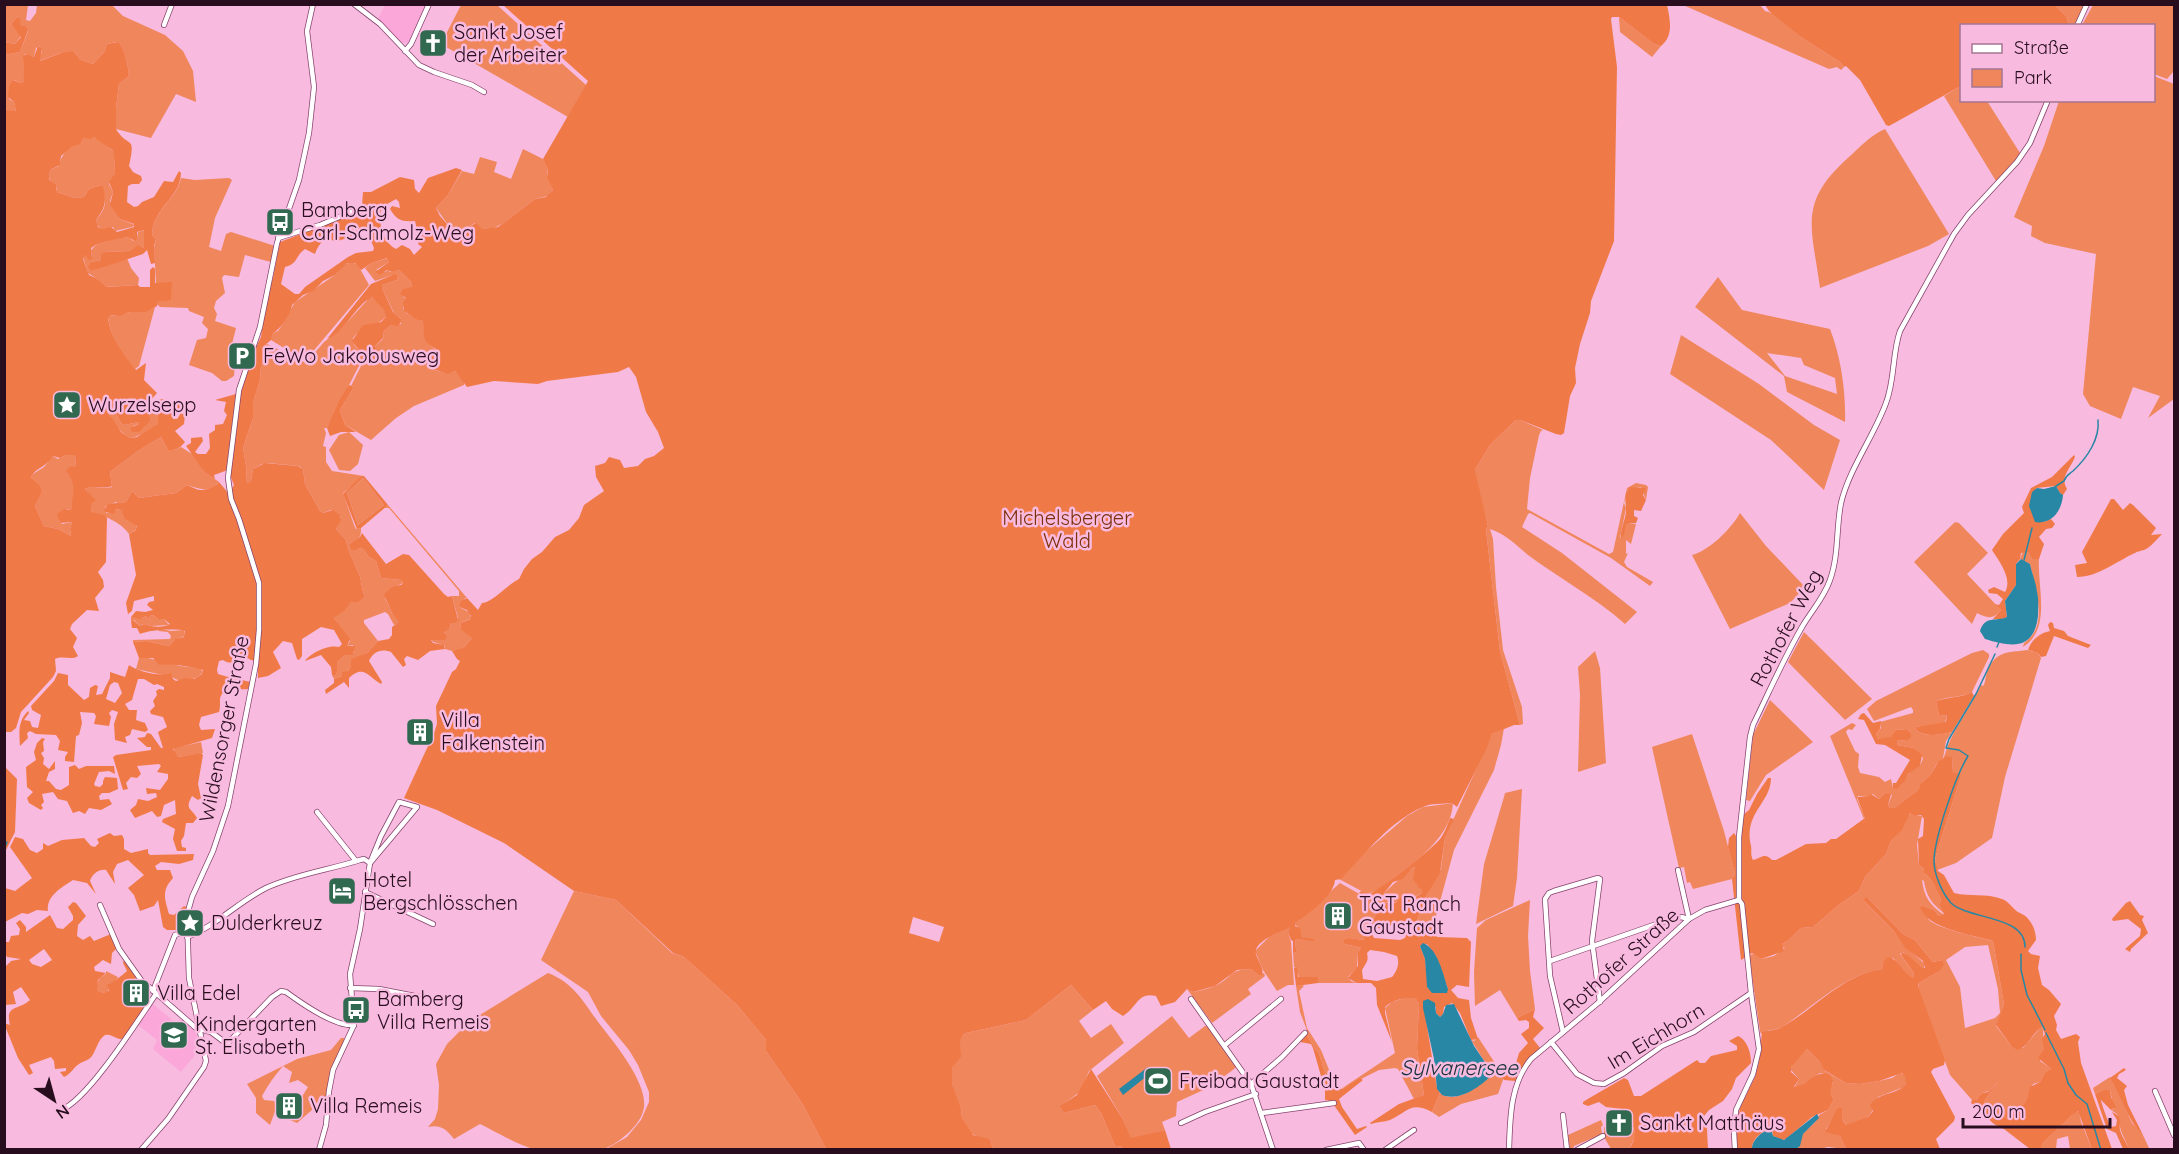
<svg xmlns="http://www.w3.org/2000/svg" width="2179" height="1154" font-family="Quicksand,sans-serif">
	<rect width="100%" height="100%" fill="#f8bade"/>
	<g fill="#fba7da">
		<polygon points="385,5 427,5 408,43 401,42 378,19"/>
		<polygon points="153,1004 177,1024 181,1019 195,1030 200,1049 181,1072 153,1049 157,1040 137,1024"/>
	</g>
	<g fill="#f0875c" fill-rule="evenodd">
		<path d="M5 5H28L26 20 30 21 36 13 37 5H112L123 16 165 35 183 51 193 71 196 102 176 94 151 138 116 129V108L119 84 128 77C130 66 124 50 117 42L107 44 104 52 93 64 81 60 75 53 66 51 39 61 42 51 40 46 36 48 34 57 25 54C22 62 25 73 24 81L21 83 14 80 9 89V99L14 102 16 110 14 113 5 110V55L20 52 28 31 26 26H21L17 17 11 24 21 36 15 44 5 42Z"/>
		<polygon points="461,5 497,5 586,85 568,117 441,44"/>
		<polygon points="1683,5 1760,5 1765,11 1775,14 1802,38 1840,62 1844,67 1841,70 1837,67 1829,69"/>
		<polygon points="2055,5 2086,5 2076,26 2069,25 2066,16"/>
		<polygon points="2093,5 2174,5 2174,71 2167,79 2154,74 2154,26 2082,25"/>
		<polygon points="1619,17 1654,44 1661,46 1652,57 1620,32"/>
		<polygon points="2154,76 2174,84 2174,399 2148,418 2160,396 2133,387 2121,419 2090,406 2083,394 2096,254 2045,243 2031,236 2032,226 2014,217 2044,146 2059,101 2154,100"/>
		<polygon points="1961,86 1962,100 1987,101 2020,153 2018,158 1996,181 1944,96"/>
		<path d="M1885 129 1949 234 1928 246 1820 288C1812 227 1797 203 1849 157 1860 147 1871 135 1885 129Z"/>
		<path d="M95 135 114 152 115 173 109 184 113 192 110 201 120 219 135 225 132 227 115 231 113 227 102 230 97 225 96 220C107 208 107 200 101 185L89 189 84 197 75 198 57 192V188L49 178 50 170 59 166C61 158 64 151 72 147 78 143 80 145 84 138H91Z"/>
		<polygon points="523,149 543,159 548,168 547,174 553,190 548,196 535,199 502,224 494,228 483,229 475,223 458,233 454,233 436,208 448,195 462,171 474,174 480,157 497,162 494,172 511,179"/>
		<path d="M181 178 195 180 229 178 232 180 215 218 209 247 221 251 226 234 231 232 275 246 271 262 245 255 239 277 224 275 222 278 225 293 216 301 214 308 217 314 215 321 236 328 232 344 235 345 236 348 234 376 226 381H222L212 373 189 365 197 340 206 338 208 329 202 323 204 317 189 311 188 308 160 307 157 304 158 302 162 301V283H156L154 248 156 239 152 235C153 209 176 201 181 178Z"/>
		<path d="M145 230 144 248 139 246 130 251 105 252 101 255V260L91 262 92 271 127 258 131 268 139 278 138 285 104 287 96 278 88 273 83 257 84 255 92 257 91 251C97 240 116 239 129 237L133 241 137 237 138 232Z"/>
		<path d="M388 258 389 262 376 270 385 272 388 270 390 272 399 270 411 282 412 287 403 297 406 298 403 308C405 315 413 315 417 320H422C427 337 420 339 436 350L434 356 427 361V366C435 371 447 375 455 371L464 381V385L414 406 396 418 371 440 345 425 340 410 354 387 351 386 364 360 367 362 377 353 375 346 383 339 384 331 391 325 401 324V319L394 313 382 288V285L397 280 398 276 393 275 375 281 365 268 372 263Z"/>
		<polygon points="352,262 358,265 369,285 305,361 271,340 271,334 278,331 282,325 295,302 335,275 345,264"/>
		<path d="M1718 277 1742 310 1830 329C1841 357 1846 392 1845 422L1787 392 1784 376 1695 307ZM1767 353 1801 358 1804 365 1835 378 1837 394 1785 376Z"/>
		<path d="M370 297C378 298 386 309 386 317 376 327 361 327 353 338 352 347 362 350 363 358L327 428H324L326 433 323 446 326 447V462L332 471 364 476 343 493 354 525 356 529 361 528C361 539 359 538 349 544L355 551 360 548 363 549 369 557 376 561 381 578 401 580 403 583 388 590 385 598 392 613 399 620V623L394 625 388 614 385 612 364 620V623L378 641 367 653 355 659 347 672H342V676L334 679 332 675 337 672V663L345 655 354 653 353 645 347 646 350 641 334 618 351 602H359L365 597C361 588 362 581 359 574 354 562 348 551 346 540L336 529 341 517 331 510 323 513 320 511 305 484 303 469 299 466 268 463 262 464 253 469 251 481 247 483 246 466 243 448 253 418V403L260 380 261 366 266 358 264 346 267 344 306 363 324 342 341 329Z"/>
		<path d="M155 307 139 366 135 369C123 356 109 334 108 316L110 315C123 317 121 313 130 312 140 310 146 313 155 307Z"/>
		<polygon points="1681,335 1759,384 1814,425 1840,440 1824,490 1771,440 1670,374"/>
		<path d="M109 401 121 423 124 425 139 422V424L133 426 132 432 152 410 158 416 159 423C154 429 138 437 130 438 117 431 109 417 106 403Z"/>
		<path d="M1516 420H1520L1543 430 1541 431 1539 435 1530 478 1527 509 1609 554 1613 552 1627 488 1636 483 1646 485 1648 487 1646 500 1641 487 1628 489 1624 503 1626 508 1620 538 1623 536 1627 524H1636L1631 544 1626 540V554L1628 553 1624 562 1627 567 1653 582 1650 586 1611 558 1530 513 1528 514 1522 527 1562 553 1637 612 1625 624C1595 597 1560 579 1528 555 1515 544 1505 534 1490 529L1493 539 1496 587 1503 650 1522 707 1523 724 1520 725 1500 651 1486 530 1488 526 1475 474V470L1490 445Z"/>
		<polygon points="349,432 363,445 358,464 350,471 339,470 329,450 339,435"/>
		<path d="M161 437 168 450H175L181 447 192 454 209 475 219 482C209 493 199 489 187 485L176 493 139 498 132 491 126 502 118 503 116 502 105 507 106 513H110L115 509 121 510 127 520 136 524 137 529 129 534C122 523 104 515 92 513L90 509C91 501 92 496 85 489 95 484 102 490 112 487L110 472 138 451Z"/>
		<path d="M66 455H75L76 466 72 467 68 474 73 476 75 489 71 510 67 509 59 517V521L62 524 72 522 70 529 71 536 58 529 44 526 35 506C44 489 44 490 31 477L33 474 44 467 53 456 58 459Z"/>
		<polygon points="363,478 384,505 358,525 347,493"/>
		<polygon points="388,505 467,598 465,598 459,607 469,612 471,618 461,623 460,629 473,637 461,650 452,651 445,649 445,646 431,641 444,634 445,631 449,630 451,623 458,618 452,596 459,596 459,591 389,508 384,508 369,521"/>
		<path d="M1740 513 1766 546 1805 587 1790 603 1730 629 1692 555C1710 550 1731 529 1740 513Z"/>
		<path d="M1955 522 1959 523 1988 553 1967 574 2001 610C1993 620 1987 618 1977 613L1972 624 1914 562Z"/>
		<path d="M2023 551 2028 552 2032 559H2039C2037 587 2052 629 2023 647L2024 643C2050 626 2035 588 2030 564L2020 559Z"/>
		<polygon points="153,615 158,619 164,619 169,625 151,626 143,624 140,626 134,620 131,621 131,617 142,618 146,616 149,620 150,616"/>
		<polygon points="161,629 171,631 184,630 185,636 174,640 169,646 146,641 133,642 133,640 170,639 171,636 168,632 158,631"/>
		<polygon points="1804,632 1872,699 1845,720 1788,662"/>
		<path d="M1983 650 1989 654V657L1972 692C1960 698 1948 696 1936 701L1939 716 1947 715 1945 723 1915 727 1917 731C1928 738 1941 734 1952 732L1946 741 1943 758 1936 765 1930 775 1922 782 1918 790 1894 808H1890L1888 805 1892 795 1885 793 1879 799 1873 794 1866 797 1858 796 1857 799 1865 817 1864 819 1830 736 1852 723 1856 725 1852 730 1848 729 1846 732 1855 751 1859 754 1858 767 1860 773 1879 777 1885 782 1891 779 1893 788C1902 787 1903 782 1907 776 1912 767 1920 771 1923 758L1914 748 1897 745 1898 740 1907 741 1910 738 1911 733 1907 729 1896 730 1893 737 1881 740 1877 738 1876 734 1881 728 1880 722 1913 713V710L1911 707 1874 721 1867 709 1876 701 1972 653Z"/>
		<path d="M2027 650 2038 653 2041 658 2005 777 1992 838 1956 863 1937 870 1935 860 1937 852 1961 776 1953 772 1952 757H1944C1951 731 1970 709 1981 685L1983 686C1986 682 1985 678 1987 672 1996 650 2007 653 2027 650Z"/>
		<polygon points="1595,651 1600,668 1606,763 1578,772 1580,695 1578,667"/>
		<path d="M144 657 180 666 200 668 203 672C197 680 180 684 172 677L136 669 139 658Z"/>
		<polygon points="1770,700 1813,742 1766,775 1750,801 1746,800 1753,735"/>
		<polygon points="1504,728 1501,745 1494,770 1454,850 1432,931 1415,925 1427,895 1441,869 1445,838 1492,734"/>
		<polygon points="1692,734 1724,831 1735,874 1732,879 1693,889 1690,882 1687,883 1684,867 1679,868 1652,747"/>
		<polygon points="201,742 203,753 178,757 174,753 174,748"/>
		<polygon points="1522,789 1517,878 1513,906 1476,924 1484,864 1504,797 1505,793"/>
		<path d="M1453 803C1451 842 1406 867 1378 890L1367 894 1339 879 1364 853 1407 816 1423 807Z"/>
		<path d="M1911 812 1916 816H1922L1917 845 1919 865 1924 869 1925 874C1933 879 1937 891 1941 899L1939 905 1944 913C1932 904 1926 896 1924 881L1922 880C1924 897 1930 905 1944 915L1939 916 1934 910 1924 906C1925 910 1927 917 1929 920 1939 929 1978 937 1993 941L2004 1004 1996 1026 2012 1047 2023 1048 2041 1027 2043 1029 2044 1049 2040 1061 2050 1068 2051 1071 2044 1074 2040 1082 2033 1084 2025 1103 2021 1108 2009 1106 2005 1119 1983 1106 1985 1100 1998 1082 1989 1091 1982 1093 1976 1100H1972L1950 1075 1918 988 1919 983 1940 971 1942 960 1933 962 1915 940 1903 934 1868 898 1864 901 1893 930 1904 946 1924 963V969L1919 967 1903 952 1900 954 1914 973 1913 978 1909 976 1893 958 1884 963 1882 969C1845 974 1813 1007 1782 1027 1775 1031 1767 1029 1761 1034L1760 1031 1749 955 1754 954 1761 959 1774 956 1785 948 1781 947 1782 944 1789 940 1801 928 1813 927 1840 904 1859 891 1865 877 1886 854 1891 841 1904 827 1907 818ZM1988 945 1998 989 2000 1013 1995 1018 1965 1028 1960 987 1946 960 1965 947Z"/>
		<path d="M1413 867 1416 868V884L1422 890V893L1413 898H1403C1400 902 1389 904 1384 902L1382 896C1393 883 1401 879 1413 867Z"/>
		<polygon points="1340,883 1363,896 1378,909 1365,938 1362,940 1350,938 1345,944 1361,948 1358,952 1357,968 1348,977 1351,981 1357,983 1318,983 1318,977 1299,977 1295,967 1294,967 1293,953 1297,952 1295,944 1296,939 1314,940 1302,937 1298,927 1294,924"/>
		<polygon points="574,891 616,900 672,953 684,957 737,1005 766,1040 766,1051 802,1103 826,1149 606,1149 627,1137 641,1120 649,1102 649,1092 638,1065 629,1050 601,1016 588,992 541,960"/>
		<polygon points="1530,900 1528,936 1530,971 1535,1009 1517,1018 1500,990 1475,1006 1474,972 1477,928 1486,920"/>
		<polygon points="1291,926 1288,933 1291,942 1294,985 1288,985 1277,991 1263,970 1255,951 1269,937"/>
		<path d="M1251 969 1258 975 1264 973 1265 976 1248 989 1251 994 1212 1023 1187 989 1193 992C1201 990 1209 989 1217 985 1234 976 1228 970 1251 969Z"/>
		<path d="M106 971 118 977 115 982 109 984 108 992 103 993 97 990C96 982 99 978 106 974Z"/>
		<path d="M548 973C576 984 584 1004 602 1027 616 1045 647 1083 644 1107 642 1125 619 1143 604 1149 596 1151 543 1151 535 1149 519 1146 495 1131 480 1124L454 1139C447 1130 441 1124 428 1127L435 1119 438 1109 439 1085 436 1064 447 1044 470 1021Z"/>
		<polygon points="1071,985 1093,1010 1079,1021 1091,1038 1111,1024 1124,1043 1089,1071 1081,1091 1061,1106 1064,1113 1095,1105 1101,1113 1115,1146 1120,1146 1124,1149 993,1149 990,1139 981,1138 970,1133 962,1118 961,1109 954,1095 952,1084 952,1068 961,1054 959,1038 966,1033 1026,1020"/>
		<polygon points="1302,985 1304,986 1299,991 1307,1028 1321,1050 1332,1077 1326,1076 1319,1054 1306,1034 1308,1033 1300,1012 1296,986"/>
		<polygon points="1408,997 1416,999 1419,1004 1417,1049 1424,1095 1414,1099 1398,1069 1395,1068 1379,1070 1341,1089 1395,1053 1385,1008 1392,1002"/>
		<polygon points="1172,1016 1189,1038 1205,1026 1209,1026 1238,1066 1210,1087 1177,1102 1176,1116 1162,1122 1165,1130 1131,1139 1123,1119 1097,1076"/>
		<path d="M1478 1037 1504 1077 1498 1094 1461 1104 1439 1117 1432 1112 1440 1093C1457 1106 1479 1084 1493 1075L1471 1040 1474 1041Z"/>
		<path d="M341 1038H345L332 1070 326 1102 320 1103 297 1123 281 1116 285 1111 293 1116C299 1112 302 1107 300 1100L308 1087 298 1080 289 1083 292 1072 283 1066C275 1075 268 1085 262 1096L264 1100 274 1101 277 1106 270 1125 256 1113V1098L247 1084 297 1059 331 1050Z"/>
		<path d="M1807 1049 1819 1061 1825 1071 1846 1083 1860 1084 1879 1081 1892 1078 1900 1073 1905 1075 1907 1082 1904 1087 1878 1097C1870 1118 1870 1118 1847 1126L1842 1119V1110L1840 1107 1826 1129 1840 1136 1846 1149 1828 1147 1819 1149H1796C1801 1144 1798 1142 1802 1135 1807 1128 1816 1124 1819 1115L1828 1110 1834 1099 1830 1094 1829 1089 1833 1083 1829 1075 1820 1073 1799 1087H1795L1799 1079 1790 1069 1794 1062Z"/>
		<polygon points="2110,1077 2132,1123 2142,1133 2149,1148 2147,1149 2129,1149 2121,1131 2117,1114 2111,1110 2114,1109 2110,1090 2105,1089 2095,1094 2093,1088"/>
		<polygon points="2076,1111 2079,1112 2081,1122 2092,1149 2070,1149 2068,1136 2057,1139 2056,1149 2040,1149 2040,1146"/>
		<polygon points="1601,1120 1603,1125 1601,1127 1602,1134 1574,1146 1573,1149 1570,1149 1568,1135"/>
		<polygon points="1604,1127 1613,1132 1609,1134 1611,1138 1614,1134 1621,1135 1627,1130 1630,1134 1633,1128 1636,1135 1629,1149 1611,1149 1604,1137 1607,1135 1604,1136"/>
	</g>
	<g fill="#f07a47" fill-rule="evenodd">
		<path d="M503 5H1667C1670 19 1674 36 1661 46L1654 44 1619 17H1612L1611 19 1617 67 1614 241 1591 301 1590 313 1580 344 1575 368 1576 383 1570 396 1564 433 1561 435 1556 434 1520 420H1516L1490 445 1475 470 1488 526 1486 530 1500 651 1520 725H1514L1492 734 1486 750 1457 807 1452 803C1443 804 1431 803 1423 807 1390 821 1365 854 1341 879L1335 880C1334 896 1308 914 1295 923V926L1300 928 1302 937 1314 939V941L1296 939 1295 944 1297 952 1293 953V941L1291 940 1288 933 1290 927C1281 933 1249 941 1257 957 1260 964 1264 969 1262 975H1258L1251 969 1237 970 1215 986 1193 992 1187 989 1175 1002 1161 1006 1156 996C1137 992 1138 1007 1123 1016L1112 1009 1106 1001 1093 1010 1071 985 1026 1020 966 1033C956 1039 962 1046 961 1057L952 1068V1084L961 1109 962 1118 973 1135 990 1139 993 1149H826L802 1103 766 1051V1040L737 1005 684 957 673 953 616 900 574 891 504 843 437 810 404 798 434 733 437 724 436 706 452 672 456 669 460 661 457 659 452 651 463 648 472 638 460 629 461 623 470 619 471 616 467 610 459 607 461 601 467 598 478 610 482 603C493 602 507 585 519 579L524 569 532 559 542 552 555 537 569 530 579 518 584 505 604 491 596 477 595 466 605 463 609 457 620 460 624 468 638 466 645 459 654 456 664 448 658 432 646 412 636 377 629 367 618 372 547 381 538 384 494 381 467 387 455 371 448 374 429 368 426 362 435 355 436 349C419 341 426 334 422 320H417L404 311 403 303 406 298 400 294 403 289 412 287 411 282 399 270 392 272 387 270 380 275 375 272 389 262 387 258 372 263 361 270 355 263H347L335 275 323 281 313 291 303 295 292 305C291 314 280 330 272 334L271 340 264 346 266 358 261 366 260 380 253 403V418L243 448 246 466 247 483 251 481 253 469 265 463 298 466 303 469 305 484 320 511 323 513 333 510 340 515 341 520 336 529 346 540C348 551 354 562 359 574 362 581 361 588 365 597L359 602H351L344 611 334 618 350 639 347 646H355L353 655H345L337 663V672L335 675H332L331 667 321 655 305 661C310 653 329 644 339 647L342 644 334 630 321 627 302 639V656L299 660 297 659 292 643 283 641 273 652 281 668 268 676 258 678V661L251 660 244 656C236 660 232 666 223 660L219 661 217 670 218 674 228 677 231 675 234 678 250 682 248 689C238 690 219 686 220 702 220 706 220 709 219 712L201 717 199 725 201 730 215 729 212 738 173 749 178 757 201 753 203 755 198 784 201 798 198 800 192 796C184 810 192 808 197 818L193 823H186L184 836 181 841 182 847 186 848V851H177L173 839 175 829 162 822 163 819 176 814 175 800 164 805 161 816 157 817 152 811 135 818 130 810 136 805 138 799 148 801 157 797 156 793 147 794 146 788 160 790 168 779V774L157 772 161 766 159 764 137 766 141 774 137 778 131 777 126 783 128 789 123 790 113 757 116 755 151 750V747H147L137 738 145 737 147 733 151 734 161 748H163L158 732 167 727 163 717 151 714 150 711 155 706 153 701 157 695 156 691 159 689 164 690V687L157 684 154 685 144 679H138L132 700 125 704 129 710H137L136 720 145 723 148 730 145 732 132 729 130 735 125 737 127 743 115 740 114 724 118 712 112 710 109 713 111 717 109 726 94 724 96 716 94 713 80 712 82 723 79 735 76 736 74 762 65 761V757L68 752 58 750 60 741 56 735 36 734 30 731 27 733 28 738 20 746C19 732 18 721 28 711L29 713 24 720 30 721 32 727 38 728 41 715 32 710 31 706 54 681 58 673 68 675V685L84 700 89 697 90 688 95 685 98 686 96 695 102 694 110 678V672L125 677 129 665C139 672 160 677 171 673L173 679 176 681 185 678 194 679 202 674 203 670C196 667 167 663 159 665L153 658H139L133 642 146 641 169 646 175 639 184 637 185 631C176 628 149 630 140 634L137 628H132L131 621 133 620 140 626 144 624C151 627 164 628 170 624L164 619H158L153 615 150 616 149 620 146 616 140 619 131 617 136 611 145 612 153 610 147 605 149 602 154 601V596L134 601 132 611 128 614 126 603 136 575 129 534 136 530 137 526 125 519 121 510 115 509V514L105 512 104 510 108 504 126 502 132 491 139 498 176 493 187 485C190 486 193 488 196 489 203 492 215 487 219 482L229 494 234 485 228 470 214 475 215 479C200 471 195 457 186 446L191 443V438L202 437 203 441 195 452 198 454H206L210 448 209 434 215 430V425L223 424 227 415 224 411 226 402 215 400 236 394 239 382 261 337 266 298 273 278 280 242 353 214 354 209 362 205 363 192H371L400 177 414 180 415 189 419 193 428 178 456 168 462 170 448 195 436 208 440 216 456 234 476 223 483 229 498 227 535 199 546 197 553 190 547 177 548 169 543 159 588 81ZM396 199 399 202 400 208 392 206 390 209C397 220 401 222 415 221L417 230 421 232 418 244 422 247 414 255 410 249 402 245 396 249C382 242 377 220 382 207ZM365 229 367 231 374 248 373 251 356 253 348 257 305 287 299 294H295L281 284 285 267C298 264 295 256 305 249L315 254C317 248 321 240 328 239 331 239 334 242 337 241 344 240 359 233 365 229ZM114 682 118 683 122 693 115 703 106 699 110 685ZM913 917 944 927 939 942 909 933Z"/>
		<polygon points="1765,5 2055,5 2066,16 2069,25 1962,26 1961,86 1889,126 1886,125 1860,80 1846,66 1844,67 1840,62 1802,38 1769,11"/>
		<polygon points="17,17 20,19 21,26 26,26 28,30 20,52 5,55 5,42 15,44 21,37 11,24"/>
		<path d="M118 42C124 49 130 68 128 77L119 84 116 108V129C129 150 136 133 129 166L133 172 141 176 142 180 139 184H132L128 186 127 202 134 207 138 206 142 202 154 197 164 181 173 182 179 171 181 173C180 199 153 207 152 235L156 239 154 246 155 263 151 264 147 250 143 254 92 271 88 267 91 262 101 260V254L105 252 130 251 138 245 144 248V230L137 232V239L135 241 128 237C115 240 103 240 91 248L92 259 89 260 85 255 83 259 89 275 96 278 106 287 138 285 140 287H150V270L153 267 155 269V283L172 282 171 300 158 302 157 306 146 312H129L120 316 110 315 108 319C111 338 124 355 136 370L146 363 144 380 157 393 151 400 154 401 163 399 170 402 175 401 179 403 180 408 174 413 173 419H177L181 413 185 415 184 424 175 431 185 442C180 448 176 451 168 450L161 437 138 451 110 472 112 486C103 490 95 484 85 489L96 500 91 504V512L105 515 107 518 106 562 98 572 103 580 104 587 95 598 99 611 87 610 72 624 70 629 77 638 73 647 78 656C71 661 63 655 55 659L56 671 53 677 21 712 16 728 11 732H5V110L16 111 14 102 8 97 9 86 13 80 21 83 24 81 23 56 27 54 34 57 38 46 42 48 40 61 66 51 74 52 81 60 93 64 104 52 107 44ZM95 136 96 139C98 140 113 150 113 151 114 152 115 170 115 173L109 182 113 192 110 205 120 219 134 224V227L117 232 111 227 102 229 98 227 96 220C105 208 107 201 103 187L101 185 89 189 84 197 75 198 57 192 56 185 49 179 50 170 60 165 61 156 72 147 80 144 84 138 91 139ZM109 401 121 423 124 425 139 422V424L130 428 132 432H139L150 421 149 413 152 410 158 416V424L137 437 130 438 121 432 112 418 108 413 106 403ZM66 455H75L76 466 69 467 66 471C77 484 73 492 71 510L64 509 57 514 60 523 72 522 70 529 71 536 58 529 44 526 35 506C44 489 45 490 31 477 35 468 48 466 53 456L60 458Z"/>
		<path d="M395 274 398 276 397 280 382 285V288L393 312 401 319V322L398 326 391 325 384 331 383 338 375 346 377 350V353L367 363 362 359V354L352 341 363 325 381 322 386 317 384 310 372 297C354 306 346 332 327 339L371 284Z"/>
		<polygon points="349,385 354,387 340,410 345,425 356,432 341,432 330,436 327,428 340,399"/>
		<path d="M2074 455 2075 457C2069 471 2060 477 2067 489L2063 495 2060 493 2056 486 2036 488 2044 522 2051 519 2055 524 2052 528 2046 529 2039 537 2044 544 2039 559H2032L2028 552 2021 553 2020 559 2016 564V585L2005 601 2007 617 2002 619H1993L2001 610 1995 604 1999 605 2003 599 1997 594 1989 593 1988 590 1994 587 2005 592C2013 579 1999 561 1992 550L2003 534 2024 513 2022 507 2031 488 2052 477Z"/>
		<path d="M364 476 388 505 361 528 357 529 343 494 360 477ZM363 478 384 505 358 525 347 493Z"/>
		<path d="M1630 487 1646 488 1643 495 1646 500 1641 511 1634 510V516L1638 518 1636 523 1627 524 1624 535 1621 539C1620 529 1626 519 1626 510 1626 501 1623 495 1630 487Z"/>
		<path d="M2111 499H2114L2123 510 2130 503 2133 505 2156 528 2151 535 2162 534C2157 539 2151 547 2144 550 2141 551 2138 551 2135 553 2117 561 2098 577 2077 577L2075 565 2087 563 2082 552Z"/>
		<path d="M362 533 386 564 403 554 409 555 444 594 448 597 452 596 458 620 455 623H451L449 630 444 632 447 637 445 640H431L433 643 444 645 445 649 430 651 418 660 407 656 404 659 406 665 403 667 391 652C381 648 373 652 369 661L382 682 381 684C368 677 364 664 349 678V688L344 682 326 694 325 690 334 683V679L342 676V672L348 671 351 665V659L367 653 378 641 389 639 392 635V627L399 622 392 613 384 595C387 589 395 585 401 585L403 583 401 580 381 578 376 561 369 557 363 549 360 548 355 551 351 549 349 544 360 537Z"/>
		<path d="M2050 622 2053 623 2054 628 2064 631 2068 636 2091 645 2088 648 2054 636 2046 656 2041 657 2038 653 2028 650C2031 640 2040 633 2050 631L2048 625Z"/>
		<path d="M1972 692 1974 696 1952 732C1941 734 1929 738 1917 731L1915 727 1946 722 1947 715 1939 716 1936 701C1948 697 1960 698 1972 692Z"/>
		<polygon points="1864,713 1873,723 1881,721 1880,729 1876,734 1878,739 1891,737 1896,730 1907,729 1911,733 1911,738 1907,741 1898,740 1897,745 1914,748 1922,755 1920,766 1908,774 1905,781 1897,789 1893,788 1893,783 1896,783 1910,760 1885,745 1876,744 1864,720 1858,719 1861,714"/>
		<polygon points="42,738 45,739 43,742 44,751 41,753 44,758 43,764 49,769 55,761 55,769 49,772 46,781 49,781 56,789 61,790 69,785 69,767 75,765 79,769 86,766 114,766 115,774 109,771 99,772 94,784 95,786 100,787 103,784 103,781 105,777 117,778 118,789 109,793 102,793 99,796 100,800 109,799 112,804 101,810 89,808 85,814 79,811 73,813 67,801 58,799 53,792 42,794 44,802 41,805 43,808 41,810 29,803 27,798 33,792 27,787 26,767 36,760 34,752 37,743"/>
		<path d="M1946 756 1952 757 1953 772 1960 774 1961 776 1937 852 1935 860 1938 871 1944 875 1954 893C1970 897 1986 893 2002 899 2010 902 2013 910 2020 913 2030 917 2036 929 2036 940L2028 951 2031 954 2040 956 2038 968 2042 985 2049 990 2061 1004 2054 1016 2057 1025 2056 1030 2061 1039 2076 1034 2080 1037 2078 1042 2081 1063 2112 1149H2092L2078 1111 2072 1115 2042 1144 2040 1149H2030L2004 1129 1994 1124 1971 1103 1972 1100H1976L1982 1093 1988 1092 1998 1082 1985 1100 1983 1106 2005 1118 2007 1108 2010 1106 2019 1108C2027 1104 2028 1094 2030 1087L2040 1082 2044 1074 2051 1069 2038 1058 2044 1049 2042 1039 2045 1034 2042 1027C2033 1032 2028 1047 2018 1050L2012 1047 1996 1025 2004 1004 1993 941C1974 935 1926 929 1920 907L1924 906 1934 910 1939 916 1944 914 1939 905 1941 899C1936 890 1933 879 1924 873V869L1919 865 1918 839 1923 836 1924 819 1921 815 1916 816 1910 813 1903 829 1891 841 1886 854 1865 877 1859 891 1840 904 1813 927 1801 928 1789 940 1782 944 1784 951 1761 959 1752 953 1741 960 1732 879 1735 874 1728 847 1729 838 1734 833 1738 839 1743 815 1749 810 1757 794 1768 778H1771C1771 803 1743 813 1751 846 1752 851 1750 854 1753 860 1761 858 1765 852 1772 860H1776L1806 844 1826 843 1831 839H1836L1865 818 1857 797H1866L1871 794 1879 799 1885 793 1891 794 1888 805 1890 808H1894L1918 790 1921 783 1930 775 1939 761Z"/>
		<polygon points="5,767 17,779 15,832 5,852"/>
		<path d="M1450 818 1454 819 1445 838 1440 873 1427 895 1415 925 1434 932 1437 937 1467 938 1471 942 1469 987 1457 985 1451 990 1458 998 1469 1000 1471 1018 1478 1039 1471 1040 1460 1013 1452 1003 1444 1007 1443 1014 1440 1017 1436 1013V1007L1423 1001 1437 1088 1440 1093 1432 1112C1410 1101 1408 1112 1390 1120 1384 1122 1377 1122 1371 1124L1370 1123 1399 1104 1424 1095 1417 1049 1419 1004 1416 999C1406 996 1393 1000 1385 1007V1013L1392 1042 1377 1005 1376 988 1371 983H1357L1348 978 1358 966V952L1361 948 1345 944 1343 940 1350 938 1363 940 1369 928 1374 938 1400 940 1405 938 1406 935C1403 928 1402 926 1394 924 1386 927 1379 931 1371 926L1378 908 1359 893 1361 891 1369 894C1381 889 1431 850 1440 839 1444 834 1448 824 1450 818ZM1415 867 1413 879 1418 887 1422 890V893L1414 898 1410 893 1406 892C1400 898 1397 907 1384 902L1382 896 1393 882 1403 879 1412 868ZM1427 944 1436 956 1448 989H1428L1425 959 1420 946ZM1370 950 1384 952 1397 956C1400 963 1397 971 1392 977L1377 981 1363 979 1362 970C1366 963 1369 961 1367 953Z"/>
		<path d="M110 833 114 836 122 835 124 839V849L131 853 148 849V853L150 855 194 854 193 860 179 864 161 862 155 866 157 870H170L173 878C161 891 165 899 169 914L174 915 184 906 186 907V926L181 930H167L163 927 158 900 154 906 140 911 134 895 128 888 144 875 128 860 117 864 113 872 115 884 106 870C99 869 92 874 90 881L96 894 87 883 73 880C61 888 46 896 48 911L37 910 28 914 22 913 5 922V888L15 891 32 878 10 847 15 837 23 839 30 850 37 853 43 849V843L48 846 62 840 84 838 91 846 95 847 99 843 97 839Z"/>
		<path d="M1867 897 1903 934 1915 940 1933 962 1942 960 1944 964 1940 971 1919 983 1918 986 1945 1060 1944 1065 1933 1069 1931 1072 1955 1117 1954 1121 1936 1139 1940 1149H1846L1840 1136 1825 1132 1837 1109 1840 1107 1842 1108V1119L1846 1125 1868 1117 1873 1111 1870 1105C1879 1092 1897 1095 1906 1084L1905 1077 1902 1073 1879 1081 1860 1084 1846 1083 1824 1070 1819 1061 1807 1049 1791 1067V1072L1799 1079 1794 1087C1808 1086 1812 1071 1829 1074L1833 1080C1833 1088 1826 1090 1834 1099L1828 1110 1812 1117 1786 1139 1782 1140 1773 1136 1772 1130C1762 1130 1752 1139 1752 1149L1736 1150 1737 1120 1741 1105 1755 1077 1759 1062 1762 1032C1768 1030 1774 1031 1780 1028 1814 1010 1843 974 1882 969L1884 961 1888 957C1900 960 1903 973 1913 978L1914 973 1901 955 1902 952 1909 956 1922 968H1925L1923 961 1905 948 1893 930 1864 901V899Z"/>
		<polygon points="2130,901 2140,915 2144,916 2142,920 2148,933 2131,949 2130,952 2125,949 2140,936 2141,929 2128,919 2113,921 2112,919 2126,903"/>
		<path d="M73 902 76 903 86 916 78 925 77 936 83 940 90 936 94 941 111 934 117 948 112 953 111 964 103 960 94 967 95 971 106 973 98 980 97 990 103 993 109 991 107 985C115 981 120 977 127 971L123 963 124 960 137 977 123 993 132 1002 141 1004 144 1009 123 1039C116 1040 112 1033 105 1035 97 1041 97 1049 92 1056 88 1061 83 1061 79 1064 73 1068 71 1074 64 1077L60 1072 66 1071V1068L55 1069 54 1061 51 1057 29 1065 33 1073 29 1075 18 1058 5 1026 4 1023 10 1025C5 1004 18 1011 30 1000L21 987 13 992 16 1004 5 1005V967L11 961 21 959 7 957 5 954V942H9L11 936 19 935 20 929 16 923 20 920 26 927V932L50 915 57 928 63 929 73 920V916L68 907ZM44 949 52 960 41 967 32 964 29 960Z"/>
		<polygon points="1297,967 1298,977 1318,977 1318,983 1296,986 1294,968"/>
		<polygon points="1535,1009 1533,1017 1544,1028 1533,1039 1540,1048 1522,1068 1516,1081 1504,1080 1499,1071 1505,1066 1510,1071 1514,1070 1519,1053 1528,1043 1521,1034 1529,1028 1529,1022 1526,1020 1519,1021 1517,1018"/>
		<polygon points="1306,1034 1319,1054 1326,1076 1332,1077 1337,1088 1342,1089 1360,1078 1363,1080 1339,1099 1342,1107 1357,1129 1366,1126 1367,1127 1355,1135 1331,1101 1325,1100 1325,1090 1313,1048 1311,1044 1300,1042"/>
		<path d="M1738 1036C1747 1040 1751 1052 1751 1063L1736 1078 1732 1089 1723 1101 1709 1110 1704 1116 1707 1129 1708 1149H1629C1641 1132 1632 1125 1623 1109L1606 1107 1599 1102 1588 1106 1583 1104V1102L1586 1100 1624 1078 1628 1080 1634 1096H1641L1697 1060 1700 1063H1705L1711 1056 1737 1050V1046L1729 1041Z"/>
		<path d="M2124 1068 2126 1070 2119 1074 2117 1078 2127 1086 2124 1090 2128 1105 2142 1133C2132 1128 2117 1090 2110 1078Z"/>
		<polygon points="1091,1069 1123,1119 1131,1138 1165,1130 1171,1149 1124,1149 1120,1146 1115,1146 1101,1113 1095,1105 1064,1113 1060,1106 1077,1095"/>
		<path d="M2105 1089 2110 1090 2111 1097 2116 1107 2111 1110 2101 1100C2101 1103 2109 1124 2111 1127L2116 1126 2117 1120 2112 1112C2123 1117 2119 1121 2120 1130 2121 1135 2127 1144 2129 1149H2123L2116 1133 2107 1129 2095 1094Z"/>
	</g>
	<g fill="#2787a4">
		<path d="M2056 486 2060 493 2063 495C2062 510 2052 525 2035 522L2029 506 2032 492 2037 488 2044 489Z"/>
		<path d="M2021 559 2030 564C2032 574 2036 582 2037 592 2039 600 2038 608 2038 616 2034 651 2011 647 1985 639L1980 631C1985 615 1996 622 2007 617L2005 601 2016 585V564Z"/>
		<path d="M1423 943C1438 949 1443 974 1448 989L1447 993H1432L1427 987 1425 959 1420 946Z"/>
		<path d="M1428 999 1435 1003 1436 1013 1440 1017 1443 1014 1446 1005 1454 1004 1474 1046 1493 1074C1481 1086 1460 1102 1442 1095L1437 1089 1434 1059 1423 1008V1001Z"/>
		<polygon points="1148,1067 1152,1072 1123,1095 1119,1089"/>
		<path d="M1817 1114 1819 1118 1803 1134 1800 1146 1796 1149H1752C1752 1140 1762 1131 1771 1129L1773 1136 1784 1140Z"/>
	</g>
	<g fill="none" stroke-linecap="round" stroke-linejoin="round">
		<g stroke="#2787a4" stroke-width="1.5">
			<path d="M2056 486 2064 481C2066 475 2068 475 2073 471 2087 458 2100 439 2098 420"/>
			<polyline points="2024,560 2032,528"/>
			<polyline points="1997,647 1999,642"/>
			<path d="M1995 654 1976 694 1949 739 1946 748 1959 750 1968 756C1956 775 1934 839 1934 861 1934 874 1942 893 1951 903 1969 920 2025 915 2025 947"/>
			<polyline points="4,849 7,842"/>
			<polyline points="2021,954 2021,970 2027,995 2045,1030"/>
			<polyline points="2046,1033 2064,1069 2068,1083 2076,1095 2087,1104 2101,1150"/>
		</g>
		<g stroke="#86436d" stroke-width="6">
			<g id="street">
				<polyline points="354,4 380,24 419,65 434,72 472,85 484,92"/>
				<polyline points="164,25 172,4"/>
				<polyline points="2077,26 2087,4"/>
				<polyline points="405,51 411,44 429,4"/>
				<polyline points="278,238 320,225 351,212"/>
				<polyline points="317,812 356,861"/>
				<polyline points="365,892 433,924"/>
				<path d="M1739 900V837L1750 737 1753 725C1769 692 1784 658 1802 627 1811 611 1824 598 1830 580 1839 555 1836 528 1841 503 1849 469 1874 436 1886 403 1895 380 1892 354 1900 331L1954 234 1968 215 2017 162 2030 143 2048 100"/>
				<path d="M100 905 119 949 141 980 196 1028 211 1032 227 1044 272 997 281 991 286 992C301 1003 335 1027 354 1025"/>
				<path d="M187 937C216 926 238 902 266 888 296 874 329 870 360 860L364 859 370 863"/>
				<polyline points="1550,961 1674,918 1681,917 1689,919 1678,870"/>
				<polyline points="350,988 379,989 420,997"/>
				<polyline points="153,991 175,935 187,931"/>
				<polyline points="1191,999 1251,1084 1273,1150"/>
				<polyline points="1563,1032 1550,976 1545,899 1549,893 1554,891 1598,878 1600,879 1592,941 1600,1002"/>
				<polyline points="1551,1042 1577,1074 1594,1083 1604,1084 1624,1073 1662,1046 1694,1032 1751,993"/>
				<polyline points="1225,1045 1281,999"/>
				<polyline points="1251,1084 1282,1057 1305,1033"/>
				<polyline points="2155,1091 2174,1135"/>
				<path d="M61 1110C88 1100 138 1020 156 994"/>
				<polyline points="1262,1113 1334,1103"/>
				<polyline points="1563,1115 1567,1150"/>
				<polyline points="1181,1123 1205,1112 1256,1094"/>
				<polyline points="141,1150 168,1119 204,1067 206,1061 189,978 187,915 192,897 213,851 228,806 256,664 259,630 259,583 239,519 231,499 228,478 239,390 260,327 277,243 299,180 309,133 314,87 307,31 313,4"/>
				<polyline points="319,1150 326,1125 329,1091 333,1070 354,1025 350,974 360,929 370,863 381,836 399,802 417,807 370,863"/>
				<polyline points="1326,1150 1359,1143 1364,1150"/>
				<polyline points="1385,1150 1414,1130"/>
				<path d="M1509 1150C1510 1119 1510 1084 1531 1059L1598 1003 1689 919 1705 910 1739 900"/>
				<polyline points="1577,1150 1603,1136"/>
				<polyline points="1735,1150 1734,1133 1736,1110 1753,1074 1759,1049 1751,993 1742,904 1739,900"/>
			</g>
		</g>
		<use href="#street" stroke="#fff" stroke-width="4.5"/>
	</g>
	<defs>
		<g id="church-square" transform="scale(1.5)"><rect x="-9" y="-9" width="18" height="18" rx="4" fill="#306850" stroke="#f8bade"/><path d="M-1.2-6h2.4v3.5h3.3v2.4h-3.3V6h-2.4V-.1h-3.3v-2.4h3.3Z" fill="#fff"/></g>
		<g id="bus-square" transform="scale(1.5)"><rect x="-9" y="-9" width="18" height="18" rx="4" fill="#306850" stroke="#f8bade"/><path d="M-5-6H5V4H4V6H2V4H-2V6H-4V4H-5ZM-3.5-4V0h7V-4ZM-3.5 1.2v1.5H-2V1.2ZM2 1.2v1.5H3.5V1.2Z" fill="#fff"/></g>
		<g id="parking-square" transform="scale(1.5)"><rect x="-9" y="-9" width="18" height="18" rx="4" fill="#306850" stroke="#f8bade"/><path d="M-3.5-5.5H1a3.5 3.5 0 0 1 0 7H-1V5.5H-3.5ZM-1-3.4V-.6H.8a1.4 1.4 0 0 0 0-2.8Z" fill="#fff"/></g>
		<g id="sight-square" transform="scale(1.5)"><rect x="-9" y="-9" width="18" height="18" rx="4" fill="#306850" stroke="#f8bade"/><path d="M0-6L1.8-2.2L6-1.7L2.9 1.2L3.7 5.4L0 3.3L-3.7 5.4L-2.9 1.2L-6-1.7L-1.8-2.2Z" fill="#fff"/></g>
		<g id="building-square" transform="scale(1.5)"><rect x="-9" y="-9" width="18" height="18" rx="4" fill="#306850" stroke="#f8bade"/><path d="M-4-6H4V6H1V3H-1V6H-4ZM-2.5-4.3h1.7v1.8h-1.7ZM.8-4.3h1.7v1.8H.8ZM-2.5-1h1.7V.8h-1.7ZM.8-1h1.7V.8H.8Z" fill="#fff"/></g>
		<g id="hotel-square" transform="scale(1.5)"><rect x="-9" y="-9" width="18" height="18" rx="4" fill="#306850" stroke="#f8bade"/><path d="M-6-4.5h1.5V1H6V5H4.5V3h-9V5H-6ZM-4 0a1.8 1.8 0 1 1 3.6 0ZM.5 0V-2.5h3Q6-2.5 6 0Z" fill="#fff"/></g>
		<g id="school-square" transform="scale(1.5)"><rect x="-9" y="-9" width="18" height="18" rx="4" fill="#306850" stroke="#f8bade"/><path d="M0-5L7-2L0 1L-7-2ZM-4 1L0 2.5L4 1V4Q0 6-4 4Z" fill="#fff"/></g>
		<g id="stadium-square" transform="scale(1.5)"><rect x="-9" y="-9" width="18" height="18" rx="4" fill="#306850" stroke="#f8bade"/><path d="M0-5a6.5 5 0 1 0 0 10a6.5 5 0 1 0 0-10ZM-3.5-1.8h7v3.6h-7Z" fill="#fff"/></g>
	</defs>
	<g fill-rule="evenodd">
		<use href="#church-square" x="433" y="43"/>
		<use href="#bus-square" x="280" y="222"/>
		<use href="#parking-square" x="242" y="356"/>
		<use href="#sight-square" x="67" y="405"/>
		<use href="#building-square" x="420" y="732"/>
		<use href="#hotel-square" x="342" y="891"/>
		<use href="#building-square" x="1338" y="916"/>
		<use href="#sight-square" x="190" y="923"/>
		<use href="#building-square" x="136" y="993"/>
		<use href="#bus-square" x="356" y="1010"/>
		<use href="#school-square" x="174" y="1035"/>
		<use href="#stadium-square" x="1158" y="1081"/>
		<use href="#building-square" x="289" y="1106"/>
		<use href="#church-square" x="1619" y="1123"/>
	</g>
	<g text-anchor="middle" stroke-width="5" stroke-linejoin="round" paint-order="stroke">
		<g font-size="20" fill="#280d1f" stroke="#f8bade" text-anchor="start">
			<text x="454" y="39">Sankt Josef<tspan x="454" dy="23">der Arbeiter</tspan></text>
			<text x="301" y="217">Bamberg<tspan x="301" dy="23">Carl-Schmolz-Weg</tspan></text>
			<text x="263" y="363">FeWo Jakobusweg</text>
			<text x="88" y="412">Wurzelsepp</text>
			<text x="441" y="727">Villa<tspan x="441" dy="23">Falkenstein</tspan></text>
			<text x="363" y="887">Hotel<tspan x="363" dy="23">Bergschlösschen</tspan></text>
			<text x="1359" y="911">T&amp;T Ranch<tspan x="1359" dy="23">Gaustadt</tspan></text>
			<text x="211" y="930">Dulderkreuz</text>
			<text x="157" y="1000">Villa Edel</text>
			<text x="377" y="1006">Bamberg<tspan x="377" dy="23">Villa Remeis</tspan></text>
			<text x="195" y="1031">Kindergarten<tspan x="195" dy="23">St. Elisabeth</tspan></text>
			<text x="1179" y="1088">Freibad Gaustadt</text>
			<text x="310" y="1113">Villa Remeis</text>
			<text x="1640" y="1130">Sankt Matthäus</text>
		</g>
		<g font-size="20" fill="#7a300a" stroke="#f8bade">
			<text x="1067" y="525">Michelsberger<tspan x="1067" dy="23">Wald</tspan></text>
		</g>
		<g font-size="20" fill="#280d1f" stroke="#f8bade">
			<text transform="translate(1786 628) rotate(-62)" y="7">Rothofer Weg</text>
			<text transform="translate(224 729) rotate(-79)" y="7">Wildensorger Straße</text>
			<text transform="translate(1621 961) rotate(-42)" y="7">Rothofer Straße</text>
			<text transform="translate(1656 1036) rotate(-31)" y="7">Im Eichhorn</text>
		</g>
		<g font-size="21" font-style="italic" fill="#16313b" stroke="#f8bade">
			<text x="1459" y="1075">Sylvanersee</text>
		</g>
	</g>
	<rect width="2179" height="1154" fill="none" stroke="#280d1f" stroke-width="12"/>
	<rect x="1960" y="24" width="195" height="78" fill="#f8bade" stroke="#a57592" stroke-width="1.5"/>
	<rect x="1972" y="44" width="30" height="9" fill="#ffffff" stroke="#a57592" stroke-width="1.5"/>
	<text x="2014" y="54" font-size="18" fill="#280d1f">Straße</text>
	<rect x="1972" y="69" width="30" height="18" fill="#f0875c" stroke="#a57592" stroke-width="1.5"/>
	<text x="2014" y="84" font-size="18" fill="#280d1f">Park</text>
	<g transform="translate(54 1100) rotate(144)" stroke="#f8bade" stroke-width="4.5" paint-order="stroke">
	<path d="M0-4.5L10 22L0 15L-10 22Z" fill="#280d1f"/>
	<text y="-9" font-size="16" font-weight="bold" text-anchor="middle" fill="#280d1f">N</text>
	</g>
	<path d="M1963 1118v9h147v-9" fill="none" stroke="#280d1f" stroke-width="3"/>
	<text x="1972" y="1118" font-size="18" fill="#280d1f" stroke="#f8bade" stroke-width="4.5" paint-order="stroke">200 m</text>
</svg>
